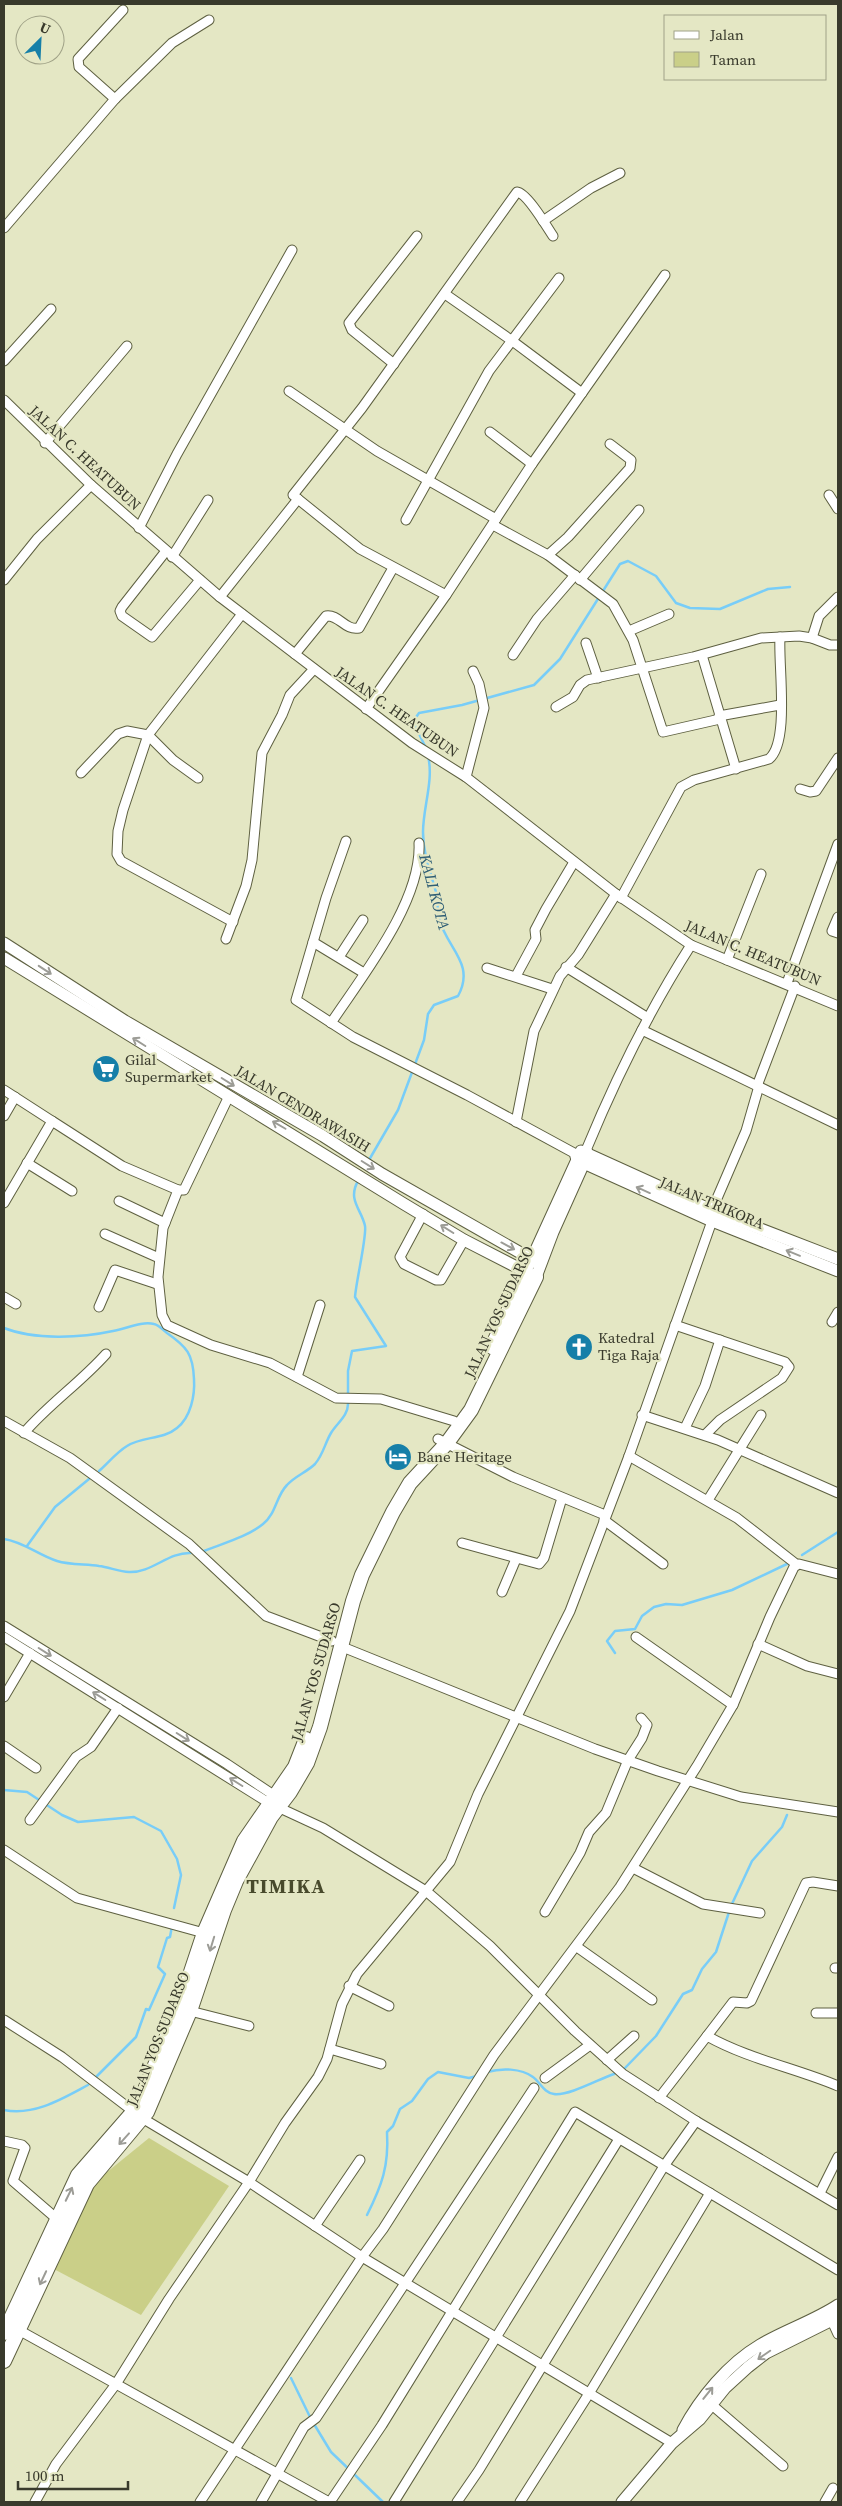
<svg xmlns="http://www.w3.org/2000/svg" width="842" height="2506" font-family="'Source Serif 4',serif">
	<rect width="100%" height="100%" fill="#e4e7c4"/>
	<polygon fill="#cacf88" points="149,2138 229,2186 141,2315 50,2267 90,2186"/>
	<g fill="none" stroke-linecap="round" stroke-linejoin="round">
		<g stroke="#78cdf8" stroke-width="2.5">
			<polyline points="426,748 415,726 414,720 419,713 462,705 534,685 560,659 620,564 628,561 656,576 676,603 690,608 720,609 768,589 790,587"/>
			<path d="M369 1160 398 1110 424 1040 428 1014 434 1005 458 996C476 963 446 948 439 918 437 910 438 900 436 892 430 871 423 853 423 832 423 807 434 780 428 756"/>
			<path d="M4 1328C34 1340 81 1338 113 1331 126 1329 141 1321 154 1324 159 1325 163 1330 167 1333 187 1347 193 1354 194 1379 195 1395 191 1417 177 1428 163 1440 142 1436 127 1446 117 1452 108 1463 99 1471"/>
			<path d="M348 1395V1371L352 1351 386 1346 355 1297C356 1282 367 1236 365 1226 362 1210 347 1200 358 1181"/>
			<path d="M4 1539C24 1542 38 1555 57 1561 70 1565 86 1564 99 1566 109 1567 119 1572 129 1572 152 1573 168 1552 191 1553"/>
			<polyline points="27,1546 55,1507 89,1479"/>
			<path d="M204 1551C224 1543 247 1537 263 1524 276 1514 276 1496 287 1485 295 1476 307 1472 315 1464 323 1455 325 1443 331 1433 337 1423 348 1416 348 1404"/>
			<polyline points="802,1555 838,1532"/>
			<polyline points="615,1653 607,1641 615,1631 635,1629 642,1616 654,1607 666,1604 682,1605 732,1590 789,1563"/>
			<polyline points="4,1790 27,1792 62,1815 78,1822 134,1817 161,1831 177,1859 181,1875 174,1908"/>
			<polyline points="731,1906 752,1861 782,1827 787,1815"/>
			<polyline points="625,2068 656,2036 683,1994 692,1990 702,1969 716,1952 729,1912"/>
			<path d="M487 2072C501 2068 521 2068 533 2077 540 2082 544 2093 554 2094 569 2096 599 2079 614 2074"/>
			<polyline points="96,2077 136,2037 146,2009 149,2010 165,1974 158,1967 167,1938 170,1937 172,1926"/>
			<path d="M4 2110C34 2116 62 2099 88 2085"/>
			<path d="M367 2215C382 2185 389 2166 387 2132L393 2126 400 2109 412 2101 428 2079 438 2072 469 2078 477 2076"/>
			<polyline points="291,2378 311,2419"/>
			<polyline points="314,2424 331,2452 383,2502"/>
		</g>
		<g stroke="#5e6041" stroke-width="11">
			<g id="minor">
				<polyline points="115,99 79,67 78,59 123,10"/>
				<polyline points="543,221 591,188 620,173"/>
				<polyline points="4,228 115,99 172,43 209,20"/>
				<polyline points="445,294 511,340 582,393"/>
				<polyline points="4,361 51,309"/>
				<polyline points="394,364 352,330 349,323 417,236"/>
				<polyline points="289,391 377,451 496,519"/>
				<polyline points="4,400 91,485 220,597 412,743 466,777 616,894 691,945 838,1006"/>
				<polyline points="490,432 532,464"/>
				<polyline points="45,443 127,346"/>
				<polyline points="829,495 838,509"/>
				<polyline points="406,520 489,371 559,278"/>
				<polyline points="493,525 548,555 613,604 633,640 663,732 720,719"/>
				<polyline points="139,528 177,454 292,250"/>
				<polyline points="166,551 122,607 120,611 122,616 152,637 200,580"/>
				<polyline points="548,555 568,537 630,468 631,460 610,444"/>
				<polyline points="172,557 208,500"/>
				<polyline points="4,580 37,539 91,485"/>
				<polyline points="580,580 639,510"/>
				<path d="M446 595 360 549 293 495 362 408 517 192C527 193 547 227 553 236"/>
				<polyline points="220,597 298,499"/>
				<polyline points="629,631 669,614"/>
				<polyline points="812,638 819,616 838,597"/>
				<polyline points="586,643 598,678"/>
				<path d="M295 654 326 616C339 614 345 631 359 628L393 568"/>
				<polyline points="513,655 537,619 575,575"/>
				<polyline points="702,655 736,769"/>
				<polyline points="556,707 573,697 580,685 587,680 693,657 761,638 799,636 812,638 830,645 838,645"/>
				<polyline points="366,709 446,595 532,464 665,275"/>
				<polyline points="719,716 780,705"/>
				<polyline points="81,773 118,734 127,731 148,735 173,760 198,778"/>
				<polyline points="466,777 484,708 479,684 473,671"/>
				<polyline points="800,789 810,792 816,791 838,758"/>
				<polyline points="346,841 326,898 296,1000 353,1037 467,1095 574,1153 576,1160"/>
				<path d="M621 898 681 787 694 780 769 759C790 742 778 665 780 637"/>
				<polyline points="838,917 832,931 838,933"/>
				<polyline points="233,922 121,861 117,854 118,831 123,810 148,735 242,614"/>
				<polyline points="226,939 246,886 252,860 262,753 282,715 290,695 314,669"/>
				<polyline points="313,942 364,973"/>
				<polyline points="339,957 363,920"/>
				<polyline points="727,960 761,874"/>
				<polyline points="566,967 648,1018"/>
				<polyline points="487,968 552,989"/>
				<polyline points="516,976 536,939 535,930 546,909 574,862"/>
				<polyline points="787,983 838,844"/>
				<path d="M331 1023C363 975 422 901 419 843"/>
				<polyline points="642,1030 838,1125"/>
				<polyline points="757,1086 795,986"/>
				<polyline points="4,1090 52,1121"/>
				<polyline points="4,1116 15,1097"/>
				<polyline points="516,1122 534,1031 560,976 578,955 616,894"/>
				<path d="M588 1154 587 1148C616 1078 650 1009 691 945"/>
				<polyline points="27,1163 72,1191"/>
				<polyline points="178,1190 163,1228 158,1277 162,1315 167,1325 211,1345 270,1363 336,1398 381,1399 454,1421"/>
				<polyline points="119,1201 165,1223"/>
				<polyline points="4,1203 52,1121 122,1166 178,1190 184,1190 229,1096"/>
				<polyline points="712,1210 746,1131 759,1086"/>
				<polyline points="423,1214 400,1257 404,1264 436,1280 441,1280 464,1240"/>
				<polyline points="105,1234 159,1258"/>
				<polyline points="4,1297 16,1304"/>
				<polyline points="99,1307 115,1270 157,1284"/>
				<polyline points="832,1322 838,1312"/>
				<polyline points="675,1325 785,1362 789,1367 782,1378 720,1420 705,1435"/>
				<polyline points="297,1377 320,1305"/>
				<polyline points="642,1415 718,1440 838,1493"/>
				<polyline points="4,1421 70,1458 189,1544 266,1616 332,1641"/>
				<polyline points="685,1428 705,1386 720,1340"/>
				<path d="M24 1433C49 1404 80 1383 106 1354"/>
				<polyline points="438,1439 513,1477 605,1515"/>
				<polyline points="629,1456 737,1518 796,1564"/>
				<polyline points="708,1500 761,1415"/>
				<polyline points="604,1520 663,1564"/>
				<polyline points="462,1543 539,1564 544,1558 562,1498"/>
				<polyline points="502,1592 516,1559"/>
				<polyline points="4,1626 227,1764 278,1798"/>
				<polyline points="4,1637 269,1803 323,1828 426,1891 490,1946 575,2031 623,2074 696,2121 838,2205"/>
				<polyline points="636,1637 733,1705"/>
				<polyline points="758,1644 807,1666 838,1674"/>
				<polyline points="340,1646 595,1749 658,1771 741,1797 838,1812"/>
				<polyline points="4,1697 30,1653"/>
				<polyline points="4,1746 36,1768"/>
				<polyline points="30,1820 76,1757 91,1747 118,1708"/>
				<polyline points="4,1850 77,1898 204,1933"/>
				<polyline points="633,1868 703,1904 760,1913"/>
				<polyline points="545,1912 580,1853 589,1832 606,1813 628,1760 642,1738 647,1725 641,1718"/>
				<polyline points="577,1947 652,2000"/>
				<polyline points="835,1968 838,1968"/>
				<polyline points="349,1986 389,2006"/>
				<polyline points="190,2011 249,2026"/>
				<polyline points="816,2013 838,2013"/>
				<polyline points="4,2020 62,2057 142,2118 249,2182 362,2257 672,2443"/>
				<polyline points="707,2036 733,2002 747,2003 751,2001 806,1883 813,1882 838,1886"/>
				<polyline points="330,2049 381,2064"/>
				<polyline points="607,2060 634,2036"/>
				<polyline points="545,2078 590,2045"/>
				<path d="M659 2098 707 2036C748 2059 795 2068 838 2086"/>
				<polyline points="4,2141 22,2145 25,2148 13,2181 57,2219"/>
				<polyline points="820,2193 838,2157"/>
				<polyline points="315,2226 360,2160"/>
				<polyline points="832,2321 838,2334"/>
				<polyline points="15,2328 329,2502"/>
				<polyline points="712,2405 783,2466"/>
				<polyline points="35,2502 56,2464 116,2384 169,2299 249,2182 285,2123 318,2077 327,2059 342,2004 357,1974 450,1862 478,1794 570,1611 629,1456 712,1221"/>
				<polyline points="200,2502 362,2257 383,2229 494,2055 620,1887 697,1766 733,1705 770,1617 794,1567 799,1564 838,1574"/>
				<polyline points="261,2502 304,2427 316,2418 534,2088"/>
				<polyline points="330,2502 382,2425 575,2112 838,2270"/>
				<polyline points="394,2502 619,2139"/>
				<polyline points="457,2502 479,2470 664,2166 696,2121"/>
				<polyline points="520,2502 590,2392 710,2193"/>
				<polyline points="825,2502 833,2488"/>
			</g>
		</g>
		<g stroke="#5e6041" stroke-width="13">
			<g id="major">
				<polyline points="4,943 125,1021 323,1136 382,1174 540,1264"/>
				<polyline points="4,958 404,1204 464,1240 536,1277 553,1232 588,1154"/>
				<polyline points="577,1160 712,1221 838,1271"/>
				<polyline points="529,1265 581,1151 709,1209 838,1259"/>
				<path d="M683 2430C700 2398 728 2364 760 2345 785 2330 814 2321 838 2305"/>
				<polyline points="622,2502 672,2443 700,2419 725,2388 748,2367 766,2353 838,2317"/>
			</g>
		</g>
		<g stroke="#5e6041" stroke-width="16">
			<g id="highway">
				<polyline points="492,1347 526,1272"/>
				<polyline points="4,2333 78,2175 133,2112 142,2097 181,2002 204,1933 244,1841 295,1767 306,1739"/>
				<polyline points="4,2361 87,2184 147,2112 190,2011 224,1910 236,1881 271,1817 290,1792 307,1763 320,1727 353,1601 362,1575 393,1512 410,1483 447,1443 471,1410 536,1277"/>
			</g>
		</g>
		<use href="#minor" stroke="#fff" stroke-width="9"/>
		<use href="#major" stroke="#fff" stroke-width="11"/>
		<use href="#highway" stroke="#fff" stroke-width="14"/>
	</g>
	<defs><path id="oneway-shaft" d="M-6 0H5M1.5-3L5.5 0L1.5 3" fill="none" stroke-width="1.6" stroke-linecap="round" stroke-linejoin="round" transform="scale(1.25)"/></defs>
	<g stroke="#9c9c96">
		<use href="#oneway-shaft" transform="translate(45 970) rotate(33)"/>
		<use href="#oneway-shaft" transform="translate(139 1042) rotate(-148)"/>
		<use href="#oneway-shaft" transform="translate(228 1082) rotate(32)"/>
		<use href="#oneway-shaft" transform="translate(279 1125) rotate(-150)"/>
		<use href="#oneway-shaft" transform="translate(368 1165) rotate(32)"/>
		<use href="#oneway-shaft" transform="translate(643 1190) rotate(-156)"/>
		<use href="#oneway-shaft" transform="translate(447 1229) rotate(-148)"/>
		<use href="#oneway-shaft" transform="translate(508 1246) rotate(28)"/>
		<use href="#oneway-shaft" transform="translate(793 1253) rotate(-158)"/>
		<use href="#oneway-shaft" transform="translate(45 1652) rotate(32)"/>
		<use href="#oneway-shaft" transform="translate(99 1696) rotate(-148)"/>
		<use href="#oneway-shaft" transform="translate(183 1737) rotate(32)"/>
		<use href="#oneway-shaft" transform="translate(236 1782) rotate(-148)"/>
		<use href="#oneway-shaft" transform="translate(212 1944) rotate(107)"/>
		<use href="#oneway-shaft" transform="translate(124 2139) rotate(132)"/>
		<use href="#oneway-shaft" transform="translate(69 2194) rotate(-64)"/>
		<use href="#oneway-shaft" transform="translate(43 2278) rotate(115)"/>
		<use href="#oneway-shaft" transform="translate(764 2355) rotate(145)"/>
		<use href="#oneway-shaft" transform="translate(708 2393) rotate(-51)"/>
	</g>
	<defs>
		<g id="supermarket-disc" transform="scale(1.4375)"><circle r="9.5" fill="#167fa8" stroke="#e4e7c4"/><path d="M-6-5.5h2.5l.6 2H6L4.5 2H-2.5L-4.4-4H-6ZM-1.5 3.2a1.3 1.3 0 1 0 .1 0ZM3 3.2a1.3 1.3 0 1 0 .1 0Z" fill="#fff"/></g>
		<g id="church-disc" transform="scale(1.4375)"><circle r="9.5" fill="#167fa8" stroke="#e4e7c4"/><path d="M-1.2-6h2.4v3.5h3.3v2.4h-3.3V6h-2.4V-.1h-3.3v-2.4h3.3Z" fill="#fff"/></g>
		<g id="hotel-disc" transform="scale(1.4375)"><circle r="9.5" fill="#167fa8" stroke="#e4e7c4"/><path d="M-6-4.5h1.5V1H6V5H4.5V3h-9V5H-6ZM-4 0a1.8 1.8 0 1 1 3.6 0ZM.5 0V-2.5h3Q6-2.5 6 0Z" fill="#fff"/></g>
	</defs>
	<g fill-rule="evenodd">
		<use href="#supermarket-disc" x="106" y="1069"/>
		<use href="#church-disc" x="579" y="1347"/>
		<use href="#hotel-disc" x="398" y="1457"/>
	</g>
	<g text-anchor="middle" stroke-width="4.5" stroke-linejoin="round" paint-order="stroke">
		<g font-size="15" fill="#393a2c" stroke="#e4e7c4">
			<text transform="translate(85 458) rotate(43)" y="5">JALAN C. HEATUBUN</text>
			<text transform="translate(397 712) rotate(35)" y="5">JALAN C. HEATUBUN</text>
			<text transform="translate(753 953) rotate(23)" y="5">JALAN C. HEATUBUN</text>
			<text transform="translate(303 1109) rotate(31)" y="5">JALAN CENDRAWASIH</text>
			<text transform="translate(712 1203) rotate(23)" y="5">JALAN TRIKORA</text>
			<text transform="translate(499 1312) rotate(-65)" y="5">JALAN YOS SUDARSO</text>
			<text transform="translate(316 1672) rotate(-74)" y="5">JALAN YOS SUDARSO</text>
			<text transform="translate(158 2039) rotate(-68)" y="5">JALAN YOS SUDARSO</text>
		</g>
		<g font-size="15" fill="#393a2c" stroke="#e4e7c4" text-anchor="start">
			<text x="125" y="1065">Gilal<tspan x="125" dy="17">Supermarket</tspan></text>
			<text x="598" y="1343">Katedral<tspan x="598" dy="17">Tiga Raja</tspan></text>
			<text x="417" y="1462">Bane Heritage</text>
		</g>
		<g font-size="16" font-style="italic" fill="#2f5e75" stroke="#e4e7c4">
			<text transform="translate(435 892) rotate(75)" y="6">KALI KOTA</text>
		</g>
		<g font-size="20" font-weight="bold" letter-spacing="1" fill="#484a2c" stroke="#e4e7c4">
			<text x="286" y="1893">TIMIKA</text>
		</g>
	</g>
	<rect width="842" height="2506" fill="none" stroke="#393a2c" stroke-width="10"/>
	<rect x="664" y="15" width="162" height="65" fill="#e4e7c4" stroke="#a0a287"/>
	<rect x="674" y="31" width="25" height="8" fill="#ffffff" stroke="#a0a287"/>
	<text x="710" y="40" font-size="15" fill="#393a2c">Jalan</text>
	<rect x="674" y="52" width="25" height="15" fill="#cacf88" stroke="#a0a287"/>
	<text x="710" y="65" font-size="15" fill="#393a2c">Taman</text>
	<g transform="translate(40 40) rotate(24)"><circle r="24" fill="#e4e7c4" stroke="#a0a287"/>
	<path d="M0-4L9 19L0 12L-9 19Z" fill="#167fa8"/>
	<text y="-8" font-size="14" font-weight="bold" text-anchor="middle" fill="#393a2c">U</text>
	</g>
	<path d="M18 2481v8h110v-8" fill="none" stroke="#393a2c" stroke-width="2.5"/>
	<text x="25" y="2481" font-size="15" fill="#393a2c" stroke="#e4e7c4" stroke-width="4" paint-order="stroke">100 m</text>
</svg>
